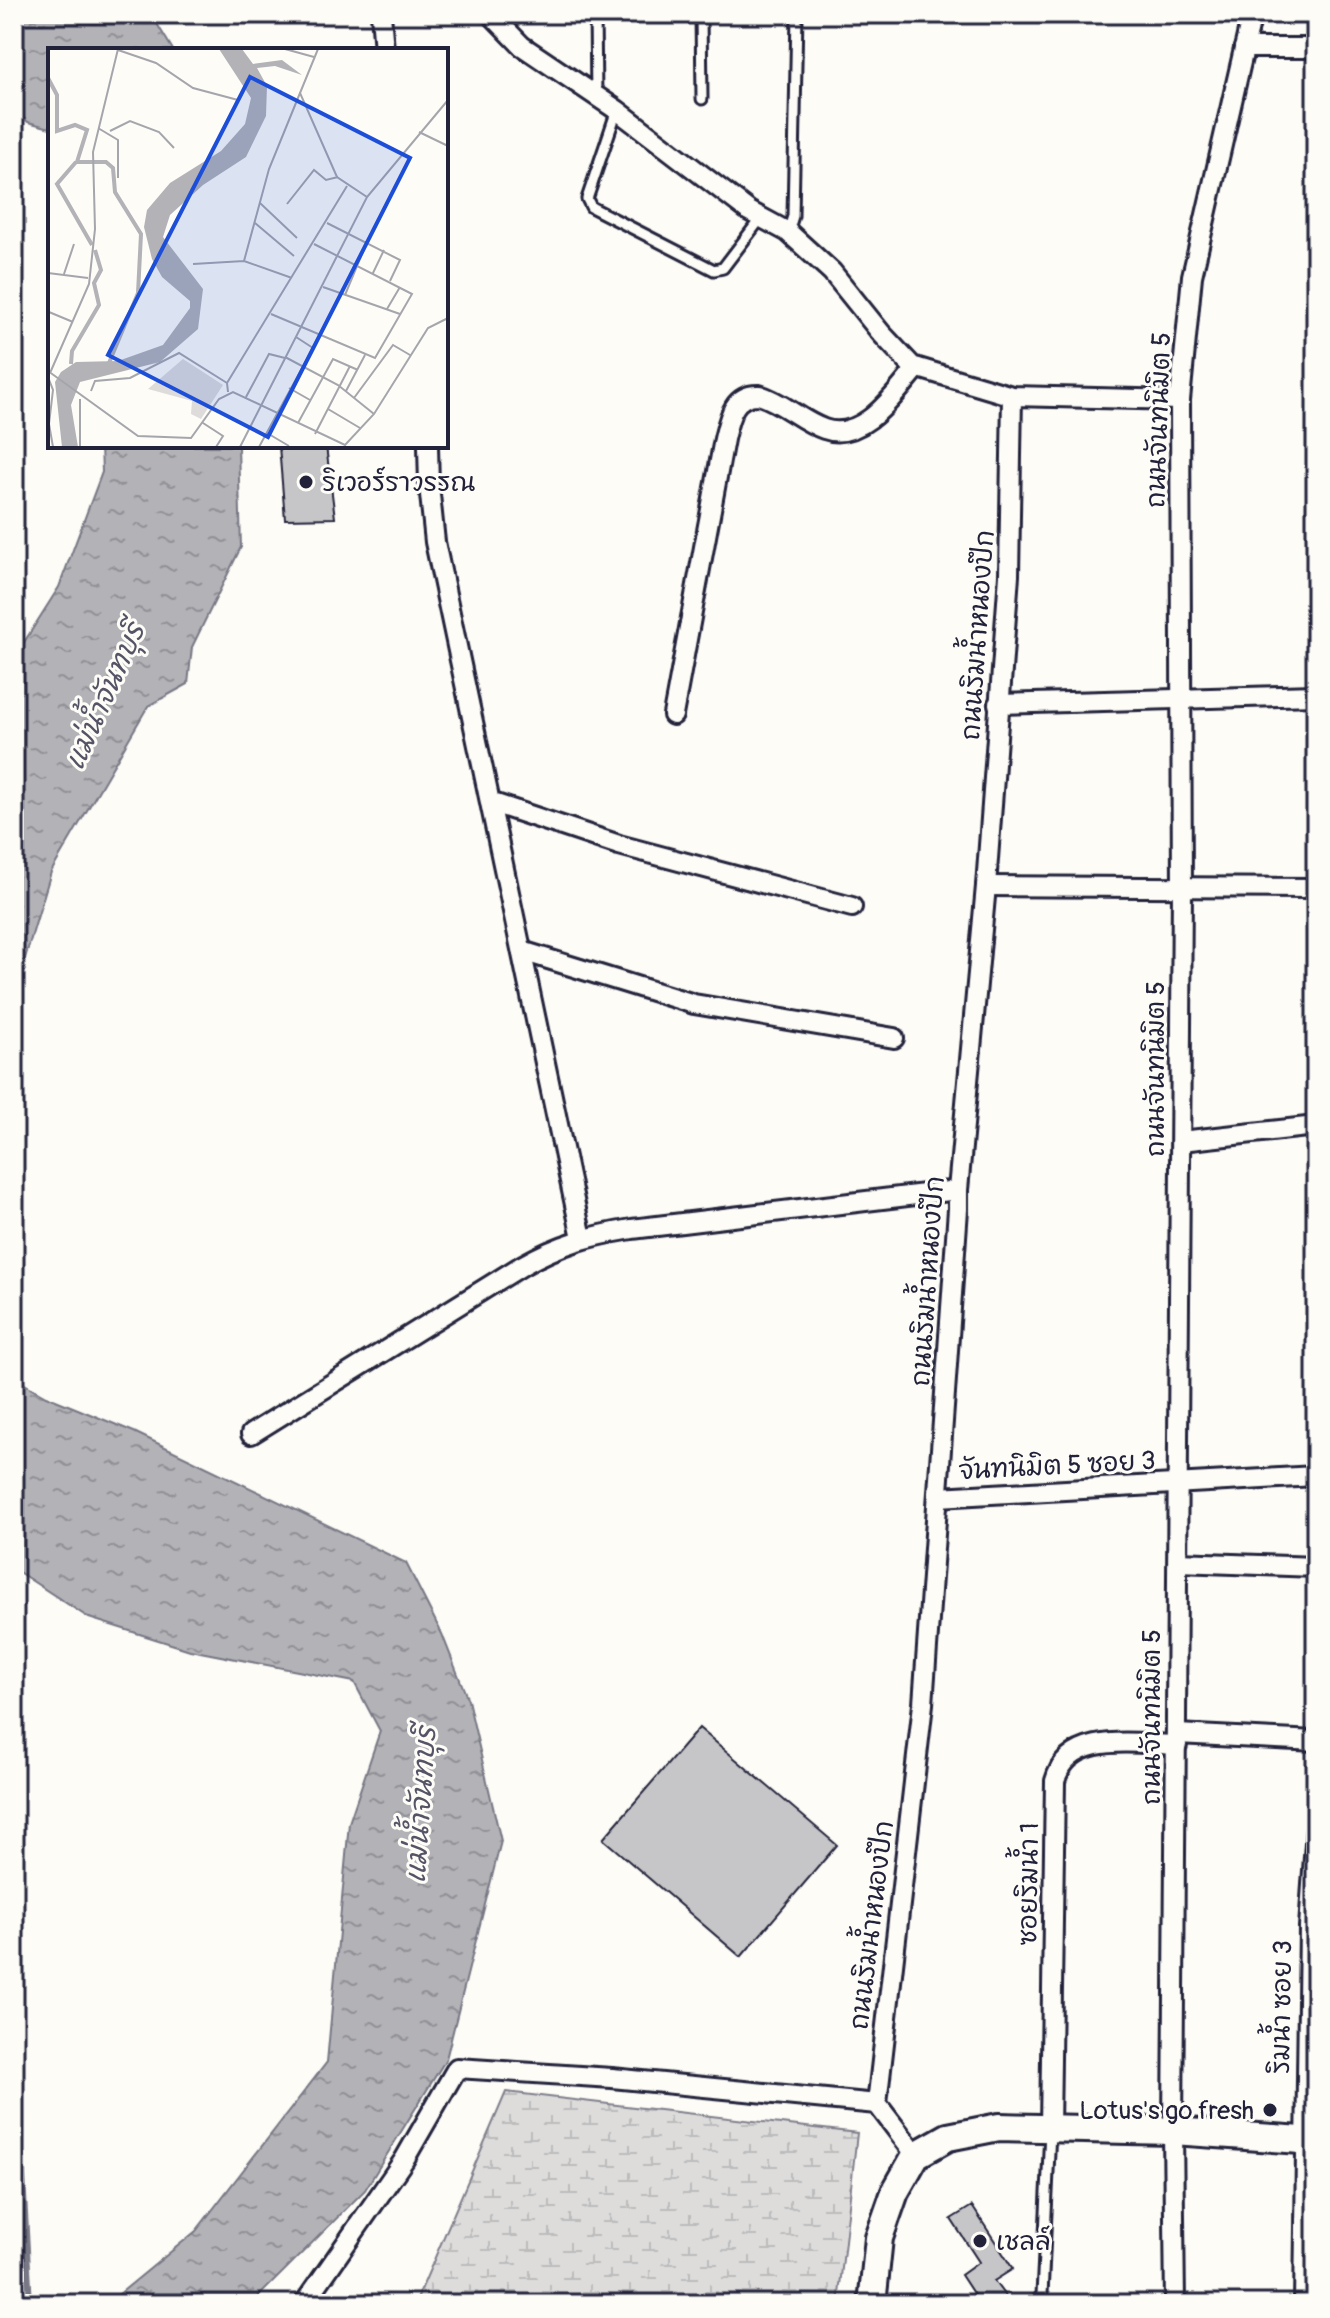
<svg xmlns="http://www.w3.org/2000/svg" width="1330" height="2318" font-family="Pangolin,'Playpen Sans Thai',sans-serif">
	<defs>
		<pattern id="wetland-marsh" width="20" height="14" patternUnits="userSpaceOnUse" patternTransform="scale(2)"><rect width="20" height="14" fill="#dddcdb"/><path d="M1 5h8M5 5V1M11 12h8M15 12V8" fill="none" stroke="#bdbcbd"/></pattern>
		<pattern id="water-ripples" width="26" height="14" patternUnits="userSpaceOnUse" patternTransform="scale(2)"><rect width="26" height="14" fill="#b2b2b7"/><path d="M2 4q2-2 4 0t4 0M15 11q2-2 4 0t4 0" fill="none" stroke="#909096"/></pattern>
	</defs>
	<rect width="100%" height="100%" fill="#fdfcf7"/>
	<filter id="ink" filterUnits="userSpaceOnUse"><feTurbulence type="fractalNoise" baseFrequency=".0125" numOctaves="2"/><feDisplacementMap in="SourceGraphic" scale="16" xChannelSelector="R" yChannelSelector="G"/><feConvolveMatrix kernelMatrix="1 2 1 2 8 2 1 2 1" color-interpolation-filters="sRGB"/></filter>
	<g filter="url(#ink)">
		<polygon fill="url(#wetland-marsh)" stroke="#807f8b" stroke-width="2" points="506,2092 857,2133 838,2304 415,2304"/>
		<g fill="url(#water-ripples)" stroke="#787885" stroke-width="2">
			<polygon points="14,14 151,14 173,50 50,50 50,128 28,122 14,109"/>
			<polygon points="101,446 238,446 241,547 192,647 188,684 148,706 51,872 14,995 14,658 59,587 102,472"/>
			<polygon points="14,1378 46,1396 134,1432 406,1563 442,1634 468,1700 501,1841 446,2059 365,2190 251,2304 107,2304 196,2231 327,2062 349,1823 380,1731 354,1682 190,1650 89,1618 14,1569"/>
		</g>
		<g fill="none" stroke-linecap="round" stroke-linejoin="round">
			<polyline stroke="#787885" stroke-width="6" points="14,2013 30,2304"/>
		</g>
		<g fill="#c6c6c8" stroke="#22223b" stroke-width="2">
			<polygon points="279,446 326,446 335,518 285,519"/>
			<polygon points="699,1728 837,1845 741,1957 603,1839"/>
			<polygon points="972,2206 1013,2269 994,2281 1011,2304 980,2304 961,2275 979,2262 951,2219"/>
		</g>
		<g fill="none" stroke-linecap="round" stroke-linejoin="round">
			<g stroke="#22223b" stroke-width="15">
				<g id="lane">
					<polyline points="595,14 596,96"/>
					<polyline points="701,14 702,99"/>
					<polyline points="617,110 587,199 591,207 714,270 723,268 761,218"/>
					<polyline points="788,232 793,216 797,14"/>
					<polyline points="1034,2304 1042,2295 1050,2131"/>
				</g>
			</g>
			<g stroke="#22223b" stroke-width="24">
				<g id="street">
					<polyline points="381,14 384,50"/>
					<polyline points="491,14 522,46 617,110 749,211 788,232 832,272 881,333 912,366 1012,396 1180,400"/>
					<polyline points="1244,48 1312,48"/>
					<polyline points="428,446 429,485 435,542 582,1238"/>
					<polyline points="998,704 1316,695"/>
					<path d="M673 715 724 439C729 418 733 394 759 395 783 402 801 421 824 429 863 443 896 392 917 368"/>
					<polyline points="490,802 619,845 852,907"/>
					<polyline points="986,886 1316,888"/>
					<polyline points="522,951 694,1004 894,1038"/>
					<polyline points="1181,1141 1316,1126"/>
					<path d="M251 1434 523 1265C560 1244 590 1236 632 1229L958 1190"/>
					<polyline points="938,1497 1316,1476"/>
					<polyline points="1178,1562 1316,1567"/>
					<polyline points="1177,1734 1316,1741"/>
					<path d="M1050 2128 1055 1781C1069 1730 1136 1744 1177 1745"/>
					<polyline points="916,2155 877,2104 923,1704 958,1209 958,1190 986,886 1009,575 1012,396"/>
					<polyline points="304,2304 404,2160 457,2068 612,2078 877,2104"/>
					<polyline points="1175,2304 1173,2131 1182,889 1180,400 1192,276 1252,14"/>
					<polyline points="1304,2304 1309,1927 1316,1828"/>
				</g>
			</g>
			<g stroke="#22223b" stroke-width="32">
				<polyline id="secondary" points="872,2304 879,2238 895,2192 916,2155 948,2137 999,2127 1173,2131 1316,2141"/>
			</g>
			<use href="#lane" stroke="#fdfcf7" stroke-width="9"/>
			<use href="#street" stroke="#fdfcf7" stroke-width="18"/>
			<use href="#secondary" stroke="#fdfcf7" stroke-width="26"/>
		</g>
	</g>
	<g fill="#22223b" stroke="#fdfcf7" stroke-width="3">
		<circle cx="306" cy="482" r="8"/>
		<circle cx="1270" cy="2110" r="8"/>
		<circle cx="980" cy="2241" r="8"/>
	</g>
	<g text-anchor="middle" stroke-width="6" stroke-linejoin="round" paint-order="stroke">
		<g font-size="26" fill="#22223b" stroke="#fdfcf7">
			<text transform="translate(1158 420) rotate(-88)" y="9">ถนนจันทนิมิต 5</text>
			<text transform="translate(977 635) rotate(-86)" y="9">ถนนริมน้ำหนองปึก</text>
			<text transform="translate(1155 1069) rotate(-90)" y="9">ถนนจันทนิมิต 5</text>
			<text transform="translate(927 1281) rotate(-86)" y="9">ถนนริมน้ำหนองปึก</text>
			<text transform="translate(1057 1465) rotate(-3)" y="9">จันทนิมิต 5 ซอย 3</text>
			<text transform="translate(1151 1717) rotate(-90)" y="9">ถนนจันทนิมิต 5</text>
			<text transform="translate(1028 1884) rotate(-89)" y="9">ซอยริมน้ำ 1</text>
			<text transform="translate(871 1925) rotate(-83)" y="9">ถนนริมน้ำหนองปึก</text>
			<text transform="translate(1281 2007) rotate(-89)" y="9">ริมน้ำ ซอย 3</text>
		</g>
		<g font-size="26" fill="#22223b" stroke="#fdfcf7" text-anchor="start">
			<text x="322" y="491">ริเวอร์ราวรรณ</text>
			<text x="1254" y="2119" text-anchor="end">Lotus's go fresh</text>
			<text x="996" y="2250">เชลล์</text>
		</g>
		<g font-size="28" font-style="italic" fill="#545466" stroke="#fdfcf7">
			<text transform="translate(104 696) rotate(-66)" y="10">แม่น้ำจันทบุรี</text>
			<text transform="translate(420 1805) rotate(-86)" y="10">แม่น้ำจันทบุรี</text>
		</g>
	</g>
	<g transform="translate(48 48)">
		<rect width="400" height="400" fill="#fdfcf7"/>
		<path d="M135 311 175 337 153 371 143 366 144 353 100 341Z" fill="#dddcdb"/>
		<path d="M171 1H194L205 16 234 12 254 27 227 18 209 20 219 38 218 68 198 109 155 137 122 167 115 189 155 241 150 281 112 314 32 334 23 357 30 399H14L7 334 13 324 28 314 70 313 115 297 142 260V253L114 229 104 211 96 179 99 162 122 135 173 103 197 76 203 50Z" fill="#b2b2b7"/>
		<path fill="none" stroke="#b2b2b7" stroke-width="4" d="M0 30 9 47V83L27 77 39 82 29 114H58L65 120 67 144 93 186 90 245 61 315M28 114 9 136 44 197M23 316 24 303 51 257 46 235 53 222 47 202"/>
		<path fill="none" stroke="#a5a5ac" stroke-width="2" d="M237 1 266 9M270 1 252 45 289 129 319 149M70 2 108 15 145 40 190 52M50 80 70 92V130M62 83 82 73 111 84 126 100M371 84 400 98M212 155 249 190M239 156 266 122 278 132 290 129M207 175 246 208M279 175 352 212 342 233M196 213 221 121 252 45M145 216 196 213 244 230M0 225 40 230M325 225 336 202M16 226 26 196M275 239 352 266M297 247 319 194M339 261 352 239M1 264 25 274M223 266 327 310 364 246 266 196M237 309 290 337 326 366M0 323 90 388 143 390 171 351 185 344 297 397 326 366 380 280 400 270M2 325 41 236 47 181 45 104 70 1M0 329 5 342 1 376 5 399M241 340 262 352M43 343 47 333 82 330 131 305 179 335M298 343 317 307M180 344 179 335 299 138M198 349 221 306 237 310M306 350 345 297 362 307M280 361 312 380M155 375 175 388 168 399M250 375 285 311 310 322M219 385 241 398M267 386 302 318M32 399V351M192 399 319 149 400 52M211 399 265 300 248 289"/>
		<path fill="#1d4ed8" fill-opacity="0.15" stroke="#1d4ed8" stroke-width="4" d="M202 29 362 110 220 389 60 307Z"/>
		<rect width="400" height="400" fill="none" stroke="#22223b" stroke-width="4"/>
	</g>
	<rect width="1330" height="2318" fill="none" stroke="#fdfcf7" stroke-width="48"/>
	<rect x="24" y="24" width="1282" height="2270" fill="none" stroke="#22223b" stroke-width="3" filter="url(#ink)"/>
</svg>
